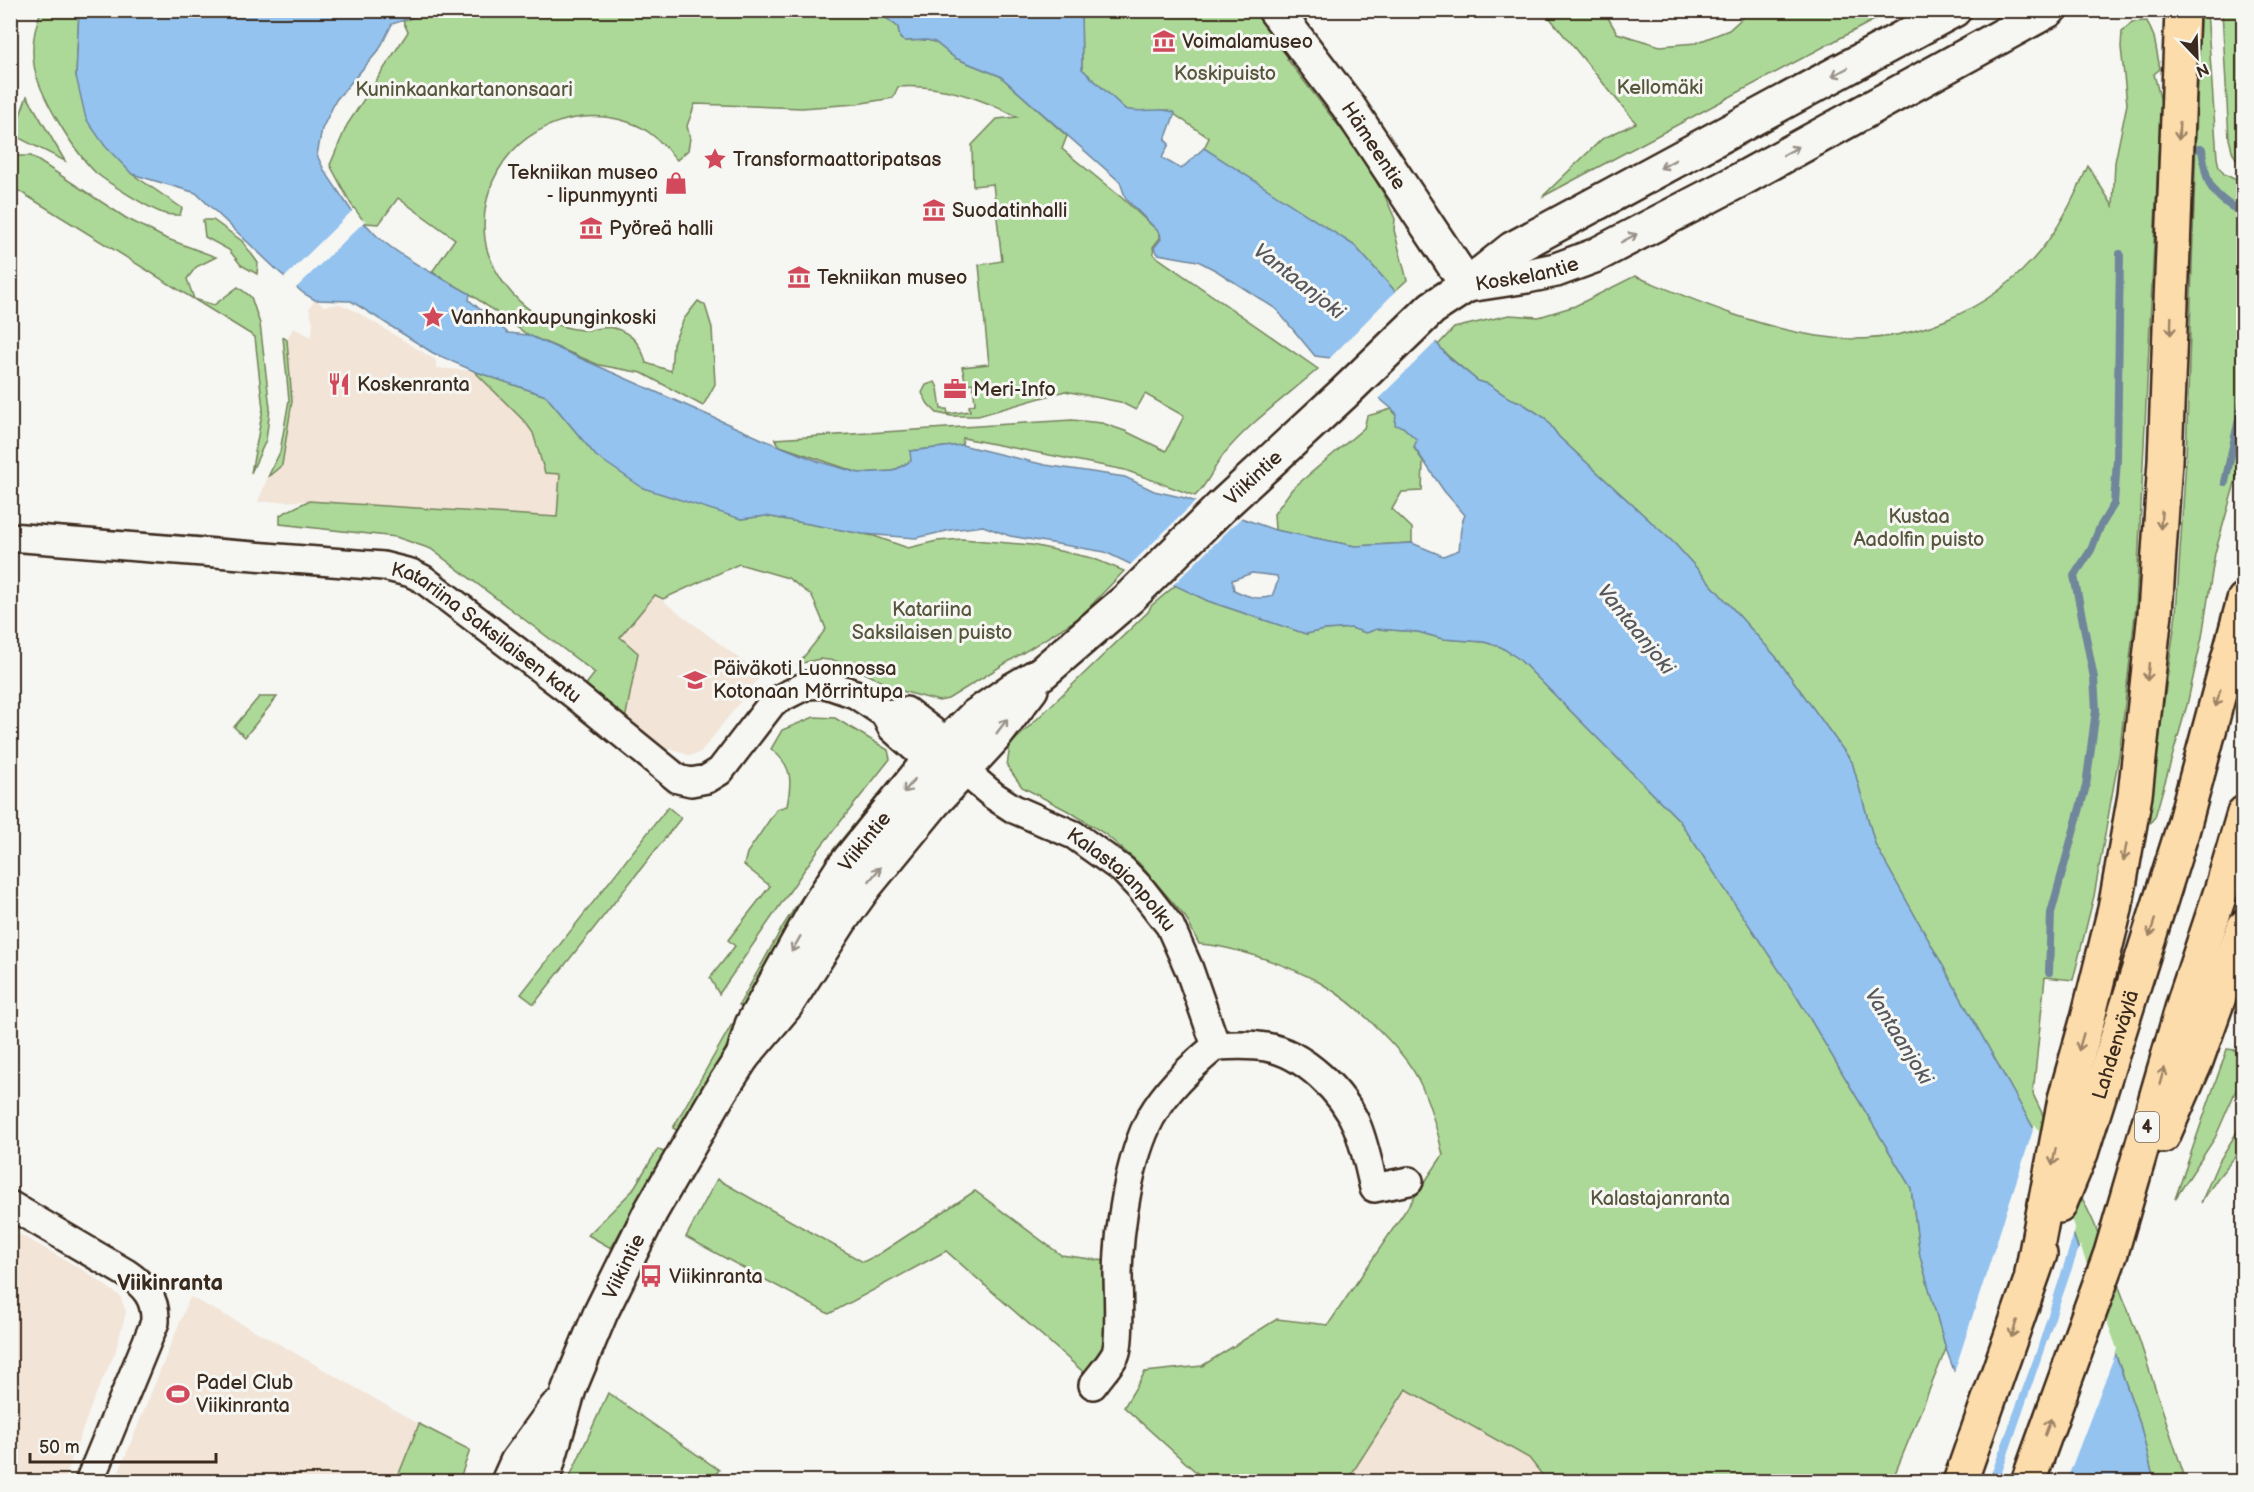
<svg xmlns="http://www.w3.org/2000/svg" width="2254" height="1492" font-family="'Balsamiq Sans',sans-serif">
	<rect width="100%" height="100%" fill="#f6f6f2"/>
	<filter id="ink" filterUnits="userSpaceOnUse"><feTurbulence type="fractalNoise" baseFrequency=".0167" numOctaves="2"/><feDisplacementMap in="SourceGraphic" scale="12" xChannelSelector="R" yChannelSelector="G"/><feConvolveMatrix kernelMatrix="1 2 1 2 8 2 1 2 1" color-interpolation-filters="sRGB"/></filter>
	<g filter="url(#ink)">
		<g fill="#f2e4d7">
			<polygon points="315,300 324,306 340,304 355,311 434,359 436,361 436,368 474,371 526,423 539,446 560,474 557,517 308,501 258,502 268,477 282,465 292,401 287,340 293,328 312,337 313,322 309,308"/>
			<polygon points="655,595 761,675 701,752 690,756 671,748 666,755 625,720 620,637"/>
			<polygon points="10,1229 85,1271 120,1296 126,1312 115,1353 94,1398 64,1481 11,1481"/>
			<polygon points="1444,1290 1628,1482 1290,1482"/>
			<polygon points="190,1297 265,1336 419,1424 396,1481 115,1482"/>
		</g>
		<g fill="#acd998" stroke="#74825b" stroke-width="1.5">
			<path d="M41 11H79L76 76 132 174 182 208 180 215C175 215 170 215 166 214 154 212 105 181 95 172 74 151 38 94 34 65 31 47 35 27 41 11Z"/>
			<path d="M431 11H877L898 27 900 38 904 41 927 40 935 42 955 58 1000 76 1067 136 1062 149 1122 198 1160 233V238L1153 247 1154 255 1318 369C1287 396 1250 422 1224 454 1213 468 1208 484 1195 496L1125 470 963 438 962 445 911 451V461L893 471 859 473 780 446 775 439 1072 420 1102 423 1125 431 1166 451 1184 416 1145 394 1136 410 1120 402 1065 391 978 416H951L937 413 928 404 922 393 926 385 935 382 938 388 941 409H947L948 414 970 411 969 406 975 404 973 383 966 384 962 367 989 364 979 265 1002 261 993 184 973 186 972 145 997 119 1017 117C981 98 939 84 898 87L893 98 856 104 802 108 695 104 687 126 690 138 688 150 677 160C663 144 649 128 628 122 565 102 498 139 486 204 483 220 483 243 490 258 506 297 540 326 582 330 592 331 604 326 614 328 632 333 642 346 646 363L671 371 673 344 684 319 698 301 705 305 712 328 715 384 703 406 642 373 599 365 528 335 470 294 432 272 455 239 398 198 379 224 365 223 351 204 330 165 347 125 408 32 403 21Z"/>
			<polygon points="1081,11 1254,11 1293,52 1287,59 1358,151 1385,196 1395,219 1394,230 1407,280 1395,291 1355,246 1213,155 1204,148 1209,138 1168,110 1134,112 1125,109 1082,69"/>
			<polygon points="1544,11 1604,11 1617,33 1660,46 1696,43 1729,30 1750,11 1891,11 1542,197 1602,139 1636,123"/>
			<polygon points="2200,11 2207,11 2217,158 2219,167 2224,174 2234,179 2243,180 2243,455 2215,553 2202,637 2187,705 2155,817 2150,823 2148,819 2176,614 2186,460"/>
			<polygon points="2222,11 2243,11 2243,161 2238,161 2233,154 2229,139"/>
			<path d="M2147 21 2154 37 2160 69 2154 74 2161 102 2136 606 2119 756 2094 896 2073 980 2045 977 2033 1094 2094 1223 2138 1336 2186 1481H2154L2140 1424 2040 1140 1875 844 1852 762 1776 657 1675 544 1559 437 1545 418 1520 402 1509 398 1488 384 1478 381 1447 355 1438 345 1454 328 1509 315 1539 317 1575 306 1635 276C1694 300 1754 326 1817 336 1902 350 1996 312 2047 242 2064 219 2076 193 2088 166L2113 206 2115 162 2127 104 2121 47 2122 32 2132 22Z"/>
			<polygon points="27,96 65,161 13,135"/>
			<polygon points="19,156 31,156 126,218 165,238 216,257 196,267 187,279 194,299 214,305 238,287 251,297 260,324 270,408 266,440 251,473 263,409 255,337 11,186 11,160"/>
			<polygon points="203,220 213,220 242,241 258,263 257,274 241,265 229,250 205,237"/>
			<polygon points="283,337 287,340 292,401 282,465 268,477 280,452 289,400"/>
			<polygon points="474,371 546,396 596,456 741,519 766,516 874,536 908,548 937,541 962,539 1032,545 1092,558 1124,571 1079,618 948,699 939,701 898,690 851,666 836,661 820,659 798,664 826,629 812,596 788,578 739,564 663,599 655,595 620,637 638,653 625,720 584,687 595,673 431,549 396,537 280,524 280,515 308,501 557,517 560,474 545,473 533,433 526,423"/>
			<polygon points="1392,409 1403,427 1418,440 1414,448 1423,461 1422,491 1402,492 1392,509 1412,528 1412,543 1355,546 1275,530 1274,514 1292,489 1364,428 1367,416"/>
			<path d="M1176 585 1208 601 1306 634 1324 630 1351 628 1366 633 1377 629 1418 632 1443 639 1484 642 1501 647 1519 659 1679 820 1797 997 1911 1188 1920 1256 1946 1349 1892 1481H1547L1529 1458 1406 1389 1347 1481H1206L1124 1407 1145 1372 1202 1366 1277 1319 1328 1325 1443 1155C1438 1132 1428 1097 1417 1077 1408 1060 1393 1044 1380 1031 1341 990 1307 972 1253 955 1236 950 1217 945 1199 944L1186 918 1139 863 1105 834 1072 813 1022 787 1007 766 1010 745 1148 612 1151 606Z"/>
			<polygon points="259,697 277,697 245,737 234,727"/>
			<path d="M814 717 835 718 888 750 890 759 818 850 719 994 710 978 735 946 728 940 770 886 744 865 747 853 777 809 787 806C792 781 793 766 771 749L782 730Z"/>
			<polygon points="884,788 890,788 748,1010 739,1005 783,926 833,850"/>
			<polygon points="668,807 681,818 534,1004 521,994"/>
			<polygon points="732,1024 738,1027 678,1131 673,1128"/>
			<polygon points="2227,1049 2235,1050 2243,1056 2243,1074 2215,1138 2175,1199"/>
			<polygon points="2243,1122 2243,1147 2217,1179 2201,1203 2218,1163"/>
			<polygon points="658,1149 665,1153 611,1248 588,1235 632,1191"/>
			<polygon points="717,1179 863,1262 879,1254 975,1191 1061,1255 1105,1261 1109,1323 1103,1351 1088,1376 946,1251 829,1314 686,1237"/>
			<polygon points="608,1393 719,1470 711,1481 568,1481"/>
			<polygon points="419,1424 470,1450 459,1481 396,1481"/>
		</g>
		<path fill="#94c3ef" stroke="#70869b" stroke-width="1.5" fill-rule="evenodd" d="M79 11H431L392 24 379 50 336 100 322 129 317 155 324 170 359 222C368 223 370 230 377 236 404 260 439 276 470 294L469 300 508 333 528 335 764 440 820 462 859 473 893 471 911 461 910 451 962 445 1045 465 1125 477 1154 491 1185 498 1275 530 1355 546 1412 543 1443 556 1459 550C1461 538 1459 526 1465 515L1444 491 1414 447 1417 440 1403 427 1395 425 1396 413 1392 409 1331 358 1315 356 1276 309 1217 271 1198 261 1158 254 1154 248 1161 239 1160 233 1126 199 1120 182 1000 76 955 58 935 42 927 40 904 41 900 38 898 27 877 11H1081L1082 69 1125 109C1141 114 1162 106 1175 113L1165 140 1169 144 1162 158 1181 169 1204 148 1355 246 1395 291 1447 356 1478 381 1488 384 1509 398 1520 402 1545 418 1559 437 1675 544 1776 657 1852 762 1875 844 2040 1140 2140 1424 2154 1481H1995L1946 1349 1920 1256 1911 1188 1797 997 1679 820 1519 659 1501 647 1484 642 1443 639 1418 632 1377 629 1366 633 1351 628 1324 630 1306 634 1208 601 1105 552 1010 536 983 526 951 530 916 538 863 534 766 516 741 519 643 488 596 456 546 396 474 371 433 353 351 301 315 300 303 293 277 270 196 193 132 174 105 146 86 119 76 76ZM1252 573 1277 576 1278 581 1272 596C1259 601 1246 596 1234 590L1232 580Z"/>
		<g fill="#f6f6f2">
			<polygon points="354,209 361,219 366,220 295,289 283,279"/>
			<polygon points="1397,290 1438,340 1377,400 1327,361"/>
			<polygon points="1197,500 1243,516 1171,587 1129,566"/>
			<polygon points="2035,1124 2043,1139 2075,1230 2036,1352 1990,1477 1953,1376"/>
			<polygon points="2080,1245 2117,1349 2066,1482 1999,1481"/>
		</g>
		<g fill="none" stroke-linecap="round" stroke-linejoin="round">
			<g stroke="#70869b" stroke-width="8">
				<path d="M2199 149H2202C2207 187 2210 194 2244 214"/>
				<polyline points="2225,482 2244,396"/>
				<polyline points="2049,972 2051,913 2086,786 2096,710 2094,678 2074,576 2091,550 2100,527 2114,504 2117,459 2120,254"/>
			</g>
			<g stroke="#3b2a1e" stroke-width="32">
				<g id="minor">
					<path id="s1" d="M10 537 383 566 411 573 423 579 576 696 678 779 691 782 707 779 720 771 773 702 807 685 826 684 855 694 885 714 892 728 929 761 947 766"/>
					<path id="s2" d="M885 714 906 711 948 743 963 770 994 796 1014 809 1074 835 1123 870 1142 890 1170 926 1189 969 1216 1046C1191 1066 1167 1089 1151 1117 1129 1158 1119 1227 1118 1273 1118 1289 1121 1343 1115 1355 1109 1366 1100 1375 1093 1385"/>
					<path d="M1216 1046C1233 1045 1249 1044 1266 1047 1303 1053 1343 1092 1357 1126 1365 1146 1369 1167 1374 1188L1409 1181"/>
					<path d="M10 1205 126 1273C145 1286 156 1298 155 1322L89 1482"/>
				</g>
			</g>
			<g stroke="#3b2a1e" stroke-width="38">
				<g id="secondary">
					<path id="s3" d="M1275 10 1348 106 1467 285"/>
					<path id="s4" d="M1468 285 1527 276 1556 270 1594 256 1740 180 2049 10"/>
					<path id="s5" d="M743 1056 752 1025 817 908 842 869 929 761 975 716 1011 691 1042 673 1129 598 1221 507 1343 394 1432 308 1467 285 1512 249 1954 10"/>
					<polyline points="508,1482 517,1462 556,1408"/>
					<path id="s6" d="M542 1482 569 1389 601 1312 651 1211 721 1090 743 1056 786 1005 840 921 866 885 934 802 995 736 1031 689"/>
				</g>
			</g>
			<g stroke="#3b2a1e" stroke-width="38">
				<g id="motorway">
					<polyline points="2163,1136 2196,1061 2244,927"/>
					<path id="s7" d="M2059 1206 2081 1153 2182 832 2244 600"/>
					<polyline points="2032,1273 2065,1099 2088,1018 2115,909 2135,795 2155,613 2165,461 2182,10"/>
					<polyline points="1960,1482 2040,1254"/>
					<polyline points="2028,1482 2111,1253 2184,1002 2222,888 2244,813"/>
				</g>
			</g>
			<use href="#minor" stroke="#f6f6f2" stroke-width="27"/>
			<use href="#secondary" stroke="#f6f6f2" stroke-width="33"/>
			<use href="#motorway" stroke="#fddcac" stroke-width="33"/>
		</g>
		<defs><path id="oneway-shaft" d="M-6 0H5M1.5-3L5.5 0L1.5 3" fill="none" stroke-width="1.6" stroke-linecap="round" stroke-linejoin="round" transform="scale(1.5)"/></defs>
		<g stroke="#989088">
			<use href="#oneway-shaft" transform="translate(1840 72) rotate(152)"/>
			<use href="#oneway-shaft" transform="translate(1791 151) rotate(-29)"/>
			<use href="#oneway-shaft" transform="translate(1668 164) rotate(151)"/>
			<use href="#oneway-shaft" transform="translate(1629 238) rotate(-28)"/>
			<use href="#oneway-shaft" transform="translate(1002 726) rotate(-53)"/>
			<use href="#oneway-shaft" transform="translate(909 786) rotate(130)"/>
			<use href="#oneway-shaft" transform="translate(875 874) rotate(-51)"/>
			<use href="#oneway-shaft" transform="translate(796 944) rotate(120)"/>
		</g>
		<g stroke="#9c8365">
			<use href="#oneway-shaft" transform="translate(2179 131) rotate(92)"/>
			<use href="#oneway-shaft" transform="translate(2171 326) rotate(92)"/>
			<use href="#oneway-shaft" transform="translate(2161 520) rotate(94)"/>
			<use href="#oneway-shaft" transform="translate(2148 672) rotate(96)"/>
			<use href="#oneway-shaft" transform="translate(2218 698) rotate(105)"/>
			<use href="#oneway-shaft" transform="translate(2125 852) rotate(100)"/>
			<use href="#oneway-shaft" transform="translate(2152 928) rotate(108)"/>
			<use href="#oneway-shaft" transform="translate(2081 1042) rotate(106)"/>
			<use href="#oneway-shaft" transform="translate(2162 1076) rotate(-74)"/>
			<use href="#oneway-shaft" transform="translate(2054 1157) rotate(101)"/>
			<use href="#oneway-shaft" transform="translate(2014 1329) rotate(108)"/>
			<use href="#oneway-shaft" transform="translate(2048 1427) rotate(-70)"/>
		</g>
	</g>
	<defs>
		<g id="museum-bare" transform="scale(1.8)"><path d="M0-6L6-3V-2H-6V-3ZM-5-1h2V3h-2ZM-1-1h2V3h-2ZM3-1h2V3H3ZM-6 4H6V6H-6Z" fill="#d1495b" stroke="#f6f6f2" stroke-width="2.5" paint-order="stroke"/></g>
		<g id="sight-bare" transform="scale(1.8)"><path d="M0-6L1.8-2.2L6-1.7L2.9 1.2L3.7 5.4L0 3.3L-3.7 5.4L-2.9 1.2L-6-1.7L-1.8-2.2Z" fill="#d1495b" stroke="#f6f6f2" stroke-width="2.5" paint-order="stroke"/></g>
		<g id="shop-bare" transform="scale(1.8)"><path d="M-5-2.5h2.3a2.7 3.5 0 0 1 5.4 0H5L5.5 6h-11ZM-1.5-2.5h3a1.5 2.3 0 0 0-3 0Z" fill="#d1495b" stroke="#f6f6f2" stroke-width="2.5" paint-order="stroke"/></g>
		<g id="restaurant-bare" transform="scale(1.8)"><path d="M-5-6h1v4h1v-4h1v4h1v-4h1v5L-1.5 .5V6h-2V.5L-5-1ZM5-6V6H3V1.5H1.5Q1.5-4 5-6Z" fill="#d1495b" stroke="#f6f6f2" stroke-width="2.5" paint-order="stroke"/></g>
		<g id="office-bare" transform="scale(1.8)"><path d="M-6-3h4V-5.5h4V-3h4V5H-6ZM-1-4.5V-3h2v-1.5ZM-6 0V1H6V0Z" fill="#d1495b" stroke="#f6f6f2" stroke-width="2.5" paint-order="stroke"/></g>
		<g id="school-bare" transform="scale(1.8)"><path d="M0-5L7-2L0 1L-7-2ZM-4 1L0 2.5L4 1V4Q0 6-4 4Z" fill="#d1495b" stroke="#f6f6f2" stroke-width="2.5" paint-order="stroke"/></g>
		<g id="bus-bare" transform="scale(1.8)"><path d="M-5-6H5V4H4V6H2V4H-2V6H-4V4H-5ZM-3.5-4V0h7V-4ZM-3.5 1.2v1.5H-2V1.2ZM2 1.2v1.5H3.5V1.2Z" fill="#d1495b" stroke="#f6f6f2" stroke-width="2.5" paint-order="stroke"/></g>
		<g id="stadium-bare" transform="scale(1.8)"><path d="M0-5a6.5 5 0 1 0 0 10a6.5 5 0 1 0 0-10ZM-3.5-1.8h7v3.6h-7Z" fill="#d1495b" stroke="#f6f6f2" stroke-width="2.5" paint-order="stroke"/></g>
	</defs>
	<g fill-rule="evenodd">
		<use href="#museum-bare" x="1164" y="41"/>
		<use href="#sight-bare" x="715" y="159"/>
		<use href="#shop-bare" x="676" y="183"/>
		<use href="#museum-bare" x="934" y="210"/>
		<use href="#museum-bare" x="591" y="228"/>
		<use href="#museum-bare" x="799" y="277"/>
		<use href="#sight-bare" x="433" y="317"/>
		<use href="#restaurant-bare" x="339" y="384"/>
		<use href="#office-bare" x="955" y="389"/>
		<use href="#school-bare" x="695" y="680"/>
		<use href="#bus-bare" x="651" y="1276"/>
		<use href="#stadium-bare" x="178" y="1394"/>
	</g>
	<g text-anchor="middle" stroke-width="6" stroke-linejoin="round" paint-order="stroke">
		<rect fill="#f6f6f2" stroke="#73675e" stroke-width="1.5" x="2135" y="1112" width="24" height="30" rx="4.5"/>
		<g font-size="18" font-weight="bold" fill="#3b2a1e">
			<text x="2147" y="1133">4</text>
		</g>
		<g font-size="20" fill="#3b2a1e" stroke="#f6f6f2" text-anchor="start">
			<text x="1182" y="48">Voimalamuseo</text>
			<text x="733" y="166">Transformaattoripatsas</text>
			<text x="658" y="179" text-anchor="end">Tekniikan museo<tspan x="658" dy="23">- lipunmyynti</tspan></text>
			<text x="952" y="217">Suodatinhalli</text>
			<text x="609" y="235">Pyöreä halli</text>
			<text x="817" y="284">Tekniikan museo</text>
			<text x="451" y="324">Vanhankaupunginkoski</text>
			<text x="357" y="391">Koskenranta</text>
			<text x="973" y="396">Meri-Info</text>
			<text x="713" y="675">Päiväkoti Luonnossa<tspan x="713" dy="23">Kotonaan Mörrintupa</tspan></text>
			<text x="669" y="1283">Viikinranta</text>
			<text x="196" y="1389">Padel Club<tspan x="196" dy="23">Viikinranta</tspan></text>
		</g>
		<g font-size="20" fill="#57563c" stroke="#f6f6f2">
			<text x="1225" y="80">Koskipuisto</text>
			<text x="1660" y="94">Kellomäki</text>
			<text x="464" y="96">Kuninkaankartanonsaari</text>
			<text x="1919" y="523">Kustaa<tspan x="1919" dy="23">Aadolfin puisto</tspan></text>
			<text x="932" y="616">Katariina<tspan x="932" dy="23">Saksilaisen puisto</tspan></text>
			<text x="1660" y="1205">Kalastajanranta</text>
		</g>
		<g font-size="20" fill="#3b2a1e" stroke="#f6f6f2">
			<text dy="7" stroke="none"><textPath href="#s3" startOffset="168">Hämeentie</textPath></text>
			<text dy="7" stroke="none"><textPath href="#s4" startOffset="60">Koskelantie</textPath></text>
			<text dy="7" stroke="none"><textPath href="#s5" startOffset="783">Viikintie</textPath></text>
			<text dy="7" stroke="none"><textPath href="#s1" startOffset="498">Katariina Saksilaisen katu</textPath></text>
			<text dy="7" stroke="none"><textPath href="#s5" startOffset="248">Viikintie</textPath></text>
			<text dy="7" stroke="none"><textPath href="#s2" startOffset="300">Kalastajanpolku</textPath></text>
			<text dy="7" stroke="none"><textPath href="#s7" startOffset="171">Lahdenväylä</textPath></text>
			<text dy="7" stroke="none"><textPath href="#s6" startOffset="231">Viikintie</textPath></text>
		</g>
		<g font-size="21" font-style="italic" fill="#56585d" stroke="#f6f6f2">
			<text transform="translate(1299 281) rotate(38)" y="7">Vantaanjoki</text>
			<text transform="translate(1636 629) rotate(51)" y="7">Vantaanjoki</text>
			<text transform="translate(1899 1036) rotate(58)" y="7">Vantaanjoki</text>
		</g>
		<g font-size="22" font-weight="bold" fill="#3b2a1e" stroke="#f6f6f2">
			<text x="170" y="1290">Viikinranta</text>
		</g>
	</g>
	<rect width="2254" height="1492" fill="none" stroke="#f6f6f2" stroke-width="36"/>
	<rect x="18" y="18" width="2218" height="1456" fill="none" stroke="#3b2a1e" stroke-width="2" filter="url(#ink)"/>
	<g transform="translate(2197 57) rotate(157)" stroke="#f6f6f2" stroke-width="4.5" paint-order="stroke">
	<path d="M0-4.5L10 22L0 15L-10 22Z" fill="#3b2a1e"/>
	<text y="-9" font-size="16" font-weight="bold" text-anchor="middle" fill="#3b2a1e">N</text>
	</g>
	<path d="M30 1453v9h186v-9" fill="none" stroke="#3b2a1e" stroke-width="3"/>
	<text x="39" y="1453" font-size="18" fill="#3b2a1e" stroke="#f6f6f2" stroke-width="4.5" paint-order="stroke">50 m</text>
</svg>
